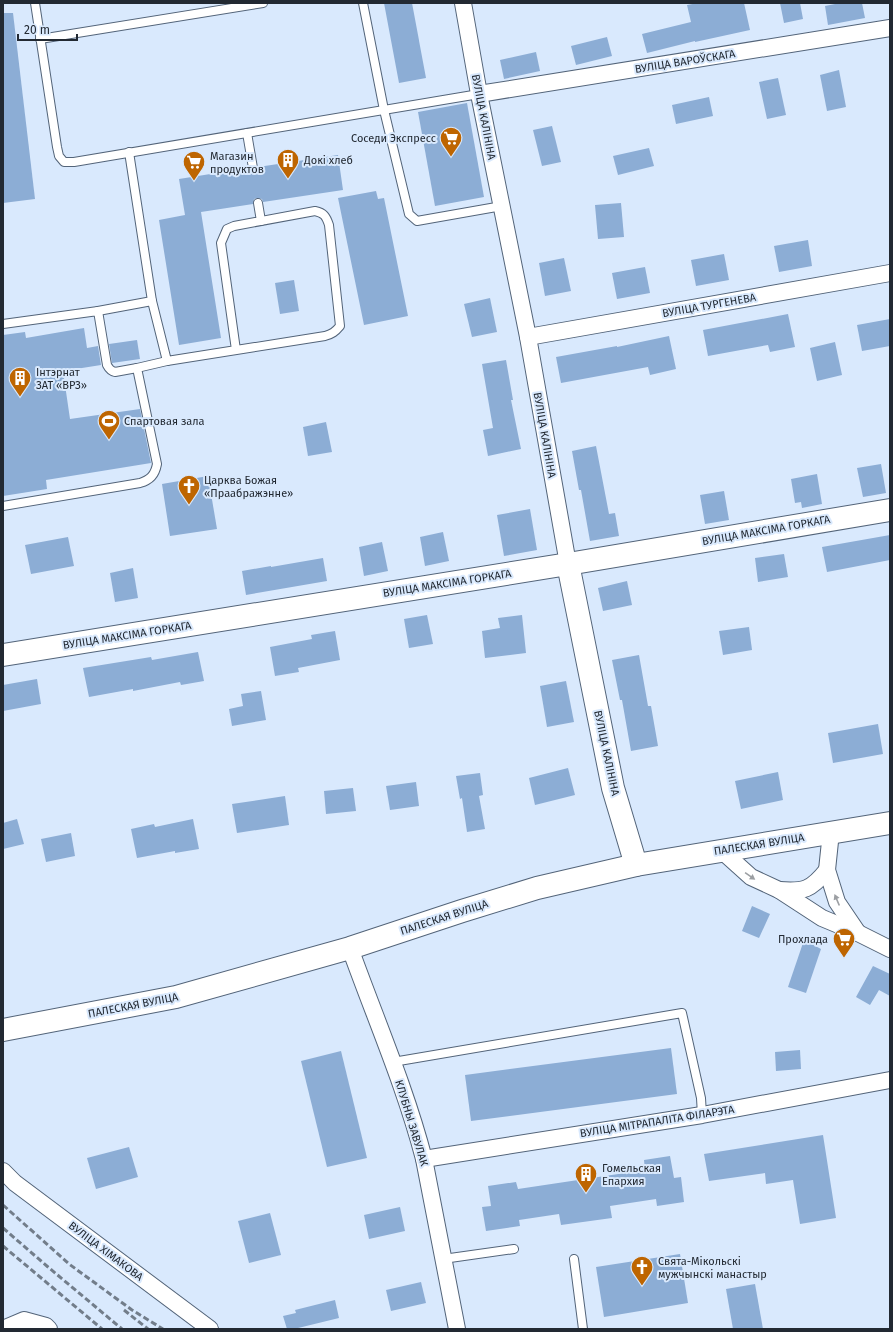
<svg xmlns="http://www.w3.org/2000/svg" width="893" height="1332" font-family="'Fira Sans',sans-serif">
	<rect width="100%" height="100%" fill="#d9e9fd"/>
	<g fill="#8cadd5">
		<polygon points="384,3 412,3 426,78 399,83"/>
		<polygon points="698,3 744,3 750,30 695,42 695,41 647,53 642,34 691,22 687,5"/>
		<polygon points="780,3 800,3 803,19 784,23"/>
		<polygon points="840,3 862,3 865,18 828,25 825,6"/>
		<polygon points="3,13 13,13 35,199 3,203"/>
		<polygon points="607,37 612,56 576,65 571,46"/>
		<polygon points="536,52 540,71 504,79 500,60"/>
		<polygon points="839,70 846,107 827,111 820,75"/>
		<polygon points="778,78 786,115 767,119 759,82"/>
		<polygon points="709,97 713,116 676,124 672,105"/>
		<polygon points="467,103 484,197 435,206 418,112"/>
		<polygon points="552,126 561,162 542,166 533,130"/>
		<polygon points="649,148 654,166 618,175 613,156"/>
		<polygon points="338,155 343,190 263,202 262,199 257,198 254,199 253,204 201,212 221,338 179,345 159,220 185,215 179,179 248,168 249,172 254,173 257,172 258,167"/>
		<polygon points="376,191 378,199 384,198 408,316 364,325 338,198"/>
		<polygon points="621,203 624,237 598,239 595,205"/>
		<polygon points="808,240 812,266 779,272 774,246"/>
		<polygon points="724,254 729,280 696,286 691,260"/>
		<polygon points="564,258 571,291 545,296 539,263"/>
		<polygon points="645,267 650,293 617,299 612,273"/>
		<polygon points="294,280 299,311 280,314 275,283"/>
		<polygon points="490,298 497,332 472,337 464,304"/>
		<polygon points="788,314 795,347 770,352 768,345 708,356 703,330"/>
		<polygon points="890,319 890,346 862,351 857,325"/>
		<polygon points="84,328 87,348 98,346 101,365 63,371 70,419 140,409 151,463 46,480 47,489 3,496 3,335 25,332 26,338"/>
		<polygon points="669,336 676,369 650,375 648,367 561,383 556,357 617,346 617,347"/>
		<polygon points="137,340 140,359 112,363 109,344"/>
		<polygon points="835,342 842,375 817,381 810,348"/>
		<polygon points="506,360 513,400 511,400 521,449 488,456 483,430 493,428 482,364"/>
		<polygon points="326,422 332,452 308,456 303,427"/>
		<polygon points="596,446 609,514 615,513 619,536 590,541 581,490 579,490 572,451"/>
		<polygon points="881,464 886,493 863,497 857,468"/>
		<polygon points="817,474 822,504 802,508 801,502 795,503 791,479"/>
		<polygon points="208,476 217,529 170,536 162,484"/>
		<polygon points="724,491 729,520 705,524 700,495"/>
		<polygon points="530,509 537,550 504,556 497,515"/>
		<polygon points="443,532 449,561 425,566 420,537"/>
		<polygon points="890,535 890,560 827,572 822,547"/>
		<polygon points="68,537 74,566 31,574 25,545"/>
		<polygon points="382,542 388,571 364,576 359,547"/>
		<polygon points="784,554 788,577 758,582 755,558"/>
		<polygon points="323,558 327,581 246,595 242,571 271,566 271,567"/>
		<polygon points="133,568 138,598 115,602 110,573"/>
		<polygon points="627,581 632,605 603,611 598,588"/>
		<polygon points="427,615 433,644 409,648 404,619"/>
		<polygon points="522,615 526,653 485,658 482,631 500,628 498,618"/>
		<polygon points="749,627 752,650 723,655 719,631"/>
		<polygon points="335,631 340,660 298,668 299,672 275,676 270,647 312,639 311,635"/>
		<polygon points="198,652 204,681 181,685 180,682 133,691 133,689 89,697 83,668 151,657 152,660"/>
		<polygon points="639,655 648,706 651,706 658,746 631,751 622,700 620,700 612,660"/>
		<polygon points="37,679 41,704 3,711 3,685"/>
		<polygon points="566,681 574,722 547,727 540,686"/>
		<polygon points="261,691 266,720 232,726 229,709 243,706 241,694"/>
		<polygon points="878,724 883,754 833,763 828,733"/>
		<polygon points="568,768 575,795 535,805 529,778"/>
		<polygon points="778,772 783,800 741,809 735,781"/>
		<polygon points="480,773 483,795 479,796 485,829 467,832 462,798 460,799 456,776"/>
		<polygon points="416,782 419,806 390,810 386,786"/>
		<polygon points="353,788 356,811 326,814 324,791"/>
		<polygon points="285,796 289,825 237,833 232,804"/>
		<polygon points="17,819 24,844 3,849 3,823"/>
		<polygon points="193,819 199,849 175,853 175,851 137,858 131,829 154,824 155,827"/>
		<polygon points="71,833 75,856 46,862 41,839"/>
		<polygon points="752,906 770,914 759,938 742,931"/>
		<polygon points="804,940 821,949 806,993 788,987"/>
		<polygon points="873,966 890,974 890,996 879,990 870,1005 856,997"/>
		<polygon points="671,1048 677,1094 471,1121 465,1075"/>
		<polygon points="800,1050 801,1069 776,1071 775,1052"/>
		<polygon points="341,1051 367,1158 327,1167 301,1061"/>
		<polygon points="823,1135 836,1218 800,1224 793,1180 766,1184 765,1173 709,1181 704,1154"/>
		<polygon points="129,1147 138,1177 96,1189 87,1158"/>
		<polygon points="670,1156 674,1178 681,1177 684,1202 657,1206 656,1199 610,1206 612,1218 561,1225 559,1214 519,1220 520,1226 486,1231 482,1207 491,1206 488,1186 516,1182 518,1189 645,1170 644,1160"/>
		<polygon points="400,1207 405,1231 369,1239 364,1215"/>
		<polygon points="270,1213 281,1255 249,1263 238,1221"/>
		<polygon points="680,1254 688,1303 604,1317 596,1267"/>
		<polygon points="421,1282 426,1303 391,1311 386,1290"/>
		<polygon points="755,1284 763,1329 733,1329 726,1289"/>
		<polygon points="335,1300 339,1318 294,1329 287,1329 283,1316 296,1313 295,1310"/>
	</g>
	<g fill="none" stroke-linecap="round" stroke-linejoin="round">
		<g stroke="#536479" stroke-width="10">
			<g id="lane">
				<polyline points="35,3 57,147 59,156 64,162 74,162 479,94"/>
				<polyline points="363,3 384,110 409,214 417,221 502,206"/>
				<polyline points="40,39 263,3"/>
				<polyline points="247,133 253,168"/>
				<path d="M129 152 152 301 167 361 325 336C332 334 335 332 340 326L329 225C326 216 324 213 315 211L234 226 227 229 221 243 236 350"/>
				<polyline points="258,203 261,221"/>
				<polyline points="98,311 152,301"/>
				<path d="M3 324 98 311 107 365C109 369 111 371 115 372L137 368"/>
				<path d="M3 506 140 483C150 480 155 475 157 464L137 368 167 361"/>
				<polyline points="393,1062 682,1013 701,1098 702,1115"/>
				<polyline points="443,1259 514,1249"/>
				<polyline points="574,1259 583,1329"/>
			</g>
		</g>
		<g stroke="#536479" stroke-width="18">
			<g id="street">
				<polyline points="463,3 479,94 528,337 568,564"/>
				<polyline points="479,94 890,28"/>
				<polyline points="528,337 890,273"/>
				<polyline points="831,832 827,870 837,902 858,933"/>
				<polyline points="721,850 751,877 779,890 822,918 858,933 890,949"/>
				<path d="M779 890C804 892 811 890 827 870"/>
				<path d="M350 948C375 1018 405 1086 424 1159L457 1329"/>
				<polyline points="424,1159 702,1115 890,1080"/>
				<polyline points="3,1171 15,1183 210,1329"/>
				<polyline points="3,1329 24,1320 46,1326 49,1329"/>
			</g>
		</g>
		<g stroke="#536479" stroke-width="24">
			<g id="secondary">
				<polyline points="568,564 613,788 636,865"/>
				<polyline points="3,655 568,564 890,510"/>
			</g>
		</g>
		<g stroke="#536479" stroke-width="24">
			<polyline id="primary" points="3,1030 176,997 350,948 462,911 537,888 636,865 890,823"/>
		</g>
		<use href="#lane" stroke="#fff" stroke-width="8"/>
		<use href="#street" stroke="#fff" stroke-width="16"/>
		<use href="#secondary" stroke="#fff" stroke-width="22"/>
		<use href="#primary" stroke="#fff" stroke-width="22"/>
		<g stroke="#727d8a" stroke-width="3" stroke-dasharray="6 3" stroke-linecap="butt">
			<polyline points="3,1205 69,1264 132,1310 163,1329"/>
			<polyline points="3,1228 48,1267 122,1329"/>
			<polyline points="3,1246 102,1329"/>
			<polyline points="124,1310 148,1329"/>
		</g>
	</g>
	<defs><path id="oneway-solid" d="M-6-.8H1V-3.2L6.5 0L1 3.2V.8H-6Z"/></defs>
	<g fill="#9c9fa3">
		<use href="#oneway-solid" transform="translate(750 876) rotate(35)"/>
		<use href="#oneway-solid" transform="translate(837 900) rotate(-113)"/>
	</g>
	<defs>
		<g id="supermarket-pin" transform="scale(1.15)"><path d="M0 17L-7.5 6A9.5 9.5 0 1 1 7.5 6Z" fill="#be6500" stroke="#d9e9fd"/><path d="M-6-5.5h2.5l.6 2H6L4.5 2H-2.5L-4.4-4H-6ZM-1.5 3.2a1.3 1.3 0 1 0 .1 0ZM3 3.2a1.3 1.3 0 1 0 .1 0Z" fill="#fff"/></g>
		<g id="building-pin" transform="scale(1.15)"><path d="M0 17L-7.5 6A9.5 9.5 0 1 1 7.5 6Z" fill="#be6500" stroke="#d9e9fd"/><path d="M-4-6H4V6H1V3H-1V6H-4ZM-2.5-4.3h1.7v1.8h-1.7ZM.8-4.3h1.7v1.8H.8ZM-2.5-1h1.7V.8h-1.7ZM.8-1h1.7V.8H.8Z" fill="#fff"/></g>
		<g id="stadium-pin" transform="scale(1.15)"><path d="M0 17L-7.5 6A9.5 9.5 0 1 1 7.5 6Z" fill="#be6500" stroke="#d9e9fd"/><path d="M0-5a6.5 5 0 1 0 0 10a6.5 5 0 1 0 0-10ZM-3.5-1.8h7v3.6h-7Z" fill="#fff"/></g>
		<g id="church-pin" transform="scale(1.15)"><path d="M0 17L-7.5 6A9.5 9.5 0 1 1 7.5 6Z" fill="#be6500" stroke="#d9e9fd"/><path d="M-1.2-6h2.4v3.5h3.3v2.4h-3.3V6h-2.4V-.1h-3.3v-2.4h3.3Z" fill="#fff"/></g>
	</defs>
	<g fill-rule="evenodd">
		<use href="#supermarket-pin" x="451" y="138"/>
		<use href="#building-pin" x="288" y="160"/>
		<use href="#supermarket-pin" x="194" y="162"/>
		<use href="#building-pin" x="20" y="378"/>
		<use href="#stadium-pin" x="109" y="421"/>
		<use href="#church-pin" x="189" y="486"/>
		<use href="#supermarket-pin" x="844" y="939"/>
		<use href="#building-pin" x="586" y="1174"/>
		<use href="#church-pin" x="642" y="1267"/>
	</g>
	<g text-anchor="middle" stroke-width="4" stroke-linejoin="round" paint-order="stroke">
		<g font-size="11" fill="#222932" stroke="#d9e9fd">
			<text transform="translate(685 61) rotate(-9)" y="4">ВУЛІЦА ВАРОЎСКАГА</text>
			<text transform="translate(484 117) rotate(79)" y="4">ВУЛІЦА КАЛІНІНА</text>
			<text transform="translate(709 305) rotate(-10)" y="4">ВУЛІЦА ТУРГЕНЕВА</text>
			<text transform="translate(545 435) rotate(80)" y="4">ВУЛІЦА КАЛІНІНА</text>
			<text transform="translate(766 530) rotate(-10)" y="4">ВУЛІЦА МАКСІМА ГОРКАГА</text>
			<text transform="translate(447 583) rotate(-9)" y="4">ВУЛІЦА МАКСІМА ГОРКАГА</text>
			<text transform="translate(127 635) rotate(-9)" y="4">ВУЛІЦА МАКСІМА ГОРКАГА</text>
			<text transform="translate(607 753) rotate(78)" y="4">ВУЛІЦА КАЛІНІНА</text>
			<text transform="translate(759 844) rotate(-9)" y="4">ПАЛЕСКАЯ ВУЛІЦА</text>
			<text transform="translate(444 917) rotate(-18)" y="4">ПАЛЕСКАЯ ВУЛІЦА</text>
			<text transform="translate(133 1005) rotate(-11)" y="4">ПАЛЕСКАЯ ВУЛІЦА</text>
			<text transform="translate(657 1121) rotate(-9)" y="4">ВУЛІЦА МІТРАПАЛІТА ФІЛАРЭТА</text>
			<text transform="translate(412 1123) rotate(73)" y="4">КЛУБНЫ ЗАВУЛАК</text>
			<text transform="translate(106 1251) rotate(37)" y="4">ВУЛІЦА ХІМАКОВА</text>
		</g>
		<g font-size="11" fill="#222932" stroke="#d9e9fd" text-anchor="start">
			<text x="436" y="142" text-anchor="end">Соседи Экспресс</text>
			<text x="210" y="160">Магазин<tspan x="210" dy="13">продуктов</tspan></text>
			<text x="304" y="164">Докі хлеб</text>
			<text x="36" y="376">Інтэрнат<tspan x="36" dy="13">ЗАТ «ВРЗ»</tspan></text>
			<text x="124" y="425">Спартовая зала</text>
			<text x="204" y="484">Царква Божая<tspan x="204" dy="13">«Праабражэнне»</tspan></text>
			<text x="828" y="943" text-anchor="end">Прохлада</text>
			<text x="602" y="1172">Гомельская<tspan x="602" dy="13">Епархия</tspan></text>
			<text x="658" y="1265">Свята-Мікольскі<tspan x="658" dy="13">мужчынскі манастыр</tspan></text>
		</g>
	</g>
	<rect width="893" height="1332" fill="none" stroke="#222932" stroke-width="8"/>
	<path d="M18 34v6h59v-6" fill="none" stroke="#222932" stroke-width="2"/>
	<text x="24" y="34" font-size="12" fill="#222932" stroke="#d9e9fd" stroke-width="3" paint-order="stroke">20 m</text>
</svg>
